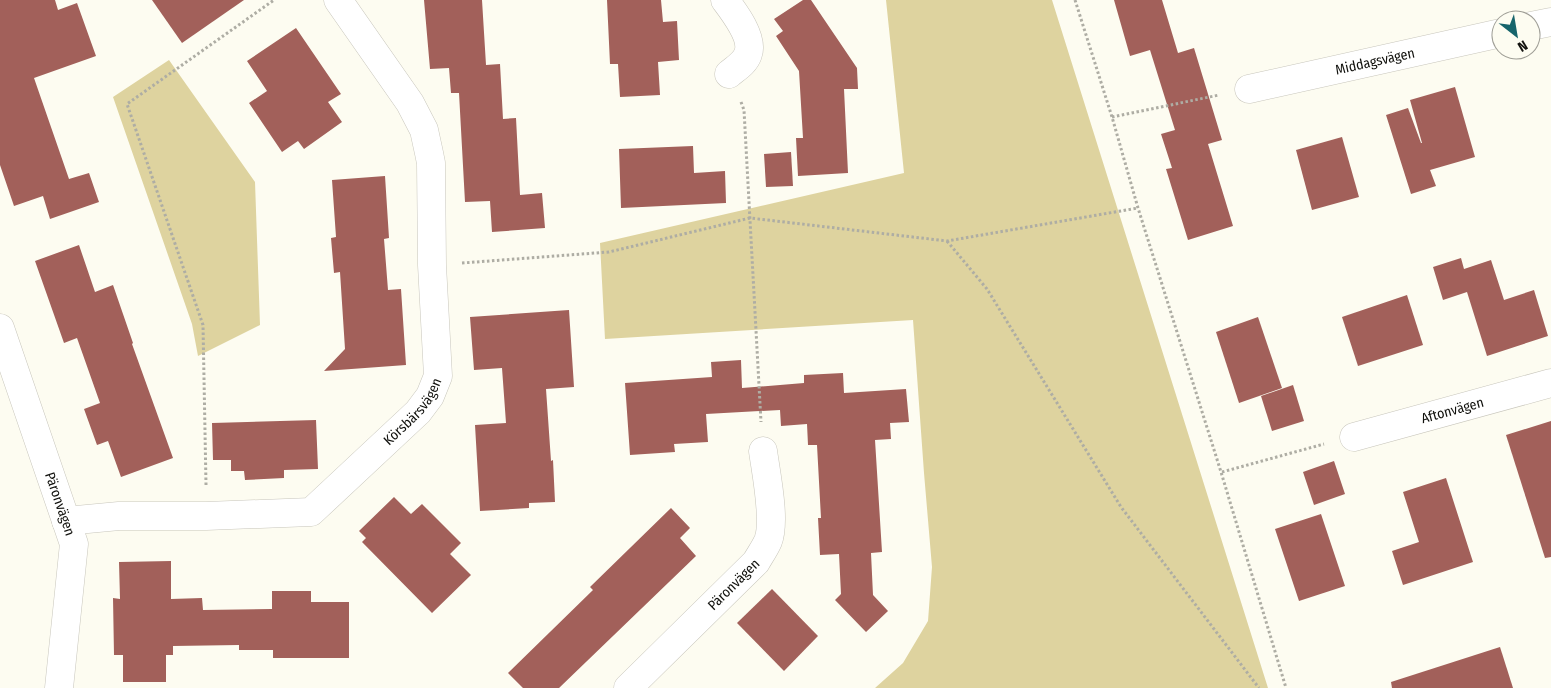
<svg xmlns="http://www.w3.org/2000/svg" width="1551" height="688" font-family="'Fira Sans Condensed',sans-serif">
	<rect width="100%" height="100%" fill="#fdfcf1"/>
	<g fill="#ded39f">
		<polygon points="886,0 1052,0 1268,688 875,688 903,663 928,621 932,567 924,473 913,320 605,339 600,243 904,173"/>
		<polygon points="169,60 255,182 260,325 198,356 192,324 113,97"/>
	</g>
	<g fill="#a2605a">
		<polygon points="0,0 55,0 58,10 77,3 96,56 34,78 69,179 89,173 99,202 50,219 43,196 14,206 0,165"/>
		<polygon points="152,0 244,0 182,43"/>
		<polygon points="424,0 482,0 486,65 500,64 503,119 516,118 520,195 542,193 545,228 492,232 490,201 465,202 459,93 451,93 449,68 430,69"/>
		<polygon points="607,0 661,0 663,22 677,21 679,60 658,62 660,95 620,97 618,64 610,64"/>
		<polygon points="803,0 811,0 857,68 858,89 844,89 848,173 798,176 796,138 803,138 799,71 776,36 783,31 774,19"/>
		<polygon points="1114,0 1162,0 1178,53 1194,48 1222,140 1208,144 1233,226 1188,240 1166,169 1172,168 1161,134 1175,130 1150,50 1130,56"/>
		<polygon points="296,28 341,94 328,102 342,122 304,149 298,141 282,152 249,103 267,91 247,61"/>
		<polygon points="1455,87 1475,157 1430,170 1436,186 1411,194 1386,115 1408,108 1421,143 1422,143 1410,100"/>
		<polygon points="1342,137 1359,197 1312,210 1296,150"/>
		<polygon points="693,146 694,173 725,171 726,203 621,208 619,149"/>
		<polygon points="791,152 793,186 766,187 764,154"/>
		<polygon points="385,176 389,238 384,239 388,290 401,289 406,365 324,371 345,349 340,272 334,273 331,238 336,237 332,180"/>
		<polygon points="79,245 95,292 113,285 133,343 132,344 173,458 121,477 108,441 97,445 84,409 100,403 77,338 64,343 35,261"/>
		<polygon points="1461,258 1464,269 1491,260 1504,300 1534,290 1548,336 1487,356 1467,292 1443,300 1433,267"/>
		<polygon points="1407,295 1423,345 1358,366 1342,317"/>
		<polygon points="569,310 574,387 546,389 551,461 553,460 555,502 529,503 529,508 480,511 475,425 506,423 502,368 474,370 470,317"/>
		<polygon points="1258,317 1282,388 1239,403 1216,332"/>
		<polygon points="741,360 742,388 804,383 804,375 843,373 844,393 906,389 909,422 890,423 891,439 875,440 882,552 871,553 873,595 888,611 866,632 835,600 841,594 839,554 820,555 818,518 821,518 817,445 808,445 807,424 781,426 780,410 706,414 708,442 674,444 675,452 630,455 625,383 712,377 711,362"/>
		<polygon points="1293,385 1304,421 1272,431 1261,396"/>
		<polygon points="316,420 318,469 284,470 284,478 245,480 244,471 231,471 231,460 213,460 212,423"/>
		<polygon points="1551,421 1551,557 1545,558 1506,435"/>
		<polygon points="1334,461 1345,494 1314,505 1303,472"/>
		<polygon points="1446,478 1473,562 1403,585 1392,551 1419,542 1403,492"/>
		<polygon points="394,497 411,514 422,504 461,543 450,554 471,575 432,613 362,542 366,538 359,531"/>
		<polygon points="671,508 690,528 680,538 696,556 559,688 523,688 508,673 593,590 590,587"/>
		<polygon points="1321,514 1345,586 1299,601 1275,529"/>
		<polygon points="171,561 171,599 202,598 203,610 272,609 272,591 311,591 311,602 349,602 349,658 273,658 273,650 239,650 239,645 173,646 173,655 166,655 166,682 123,682 123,655 114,655 113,598 120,599 119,562"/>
		<polygon points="772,589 818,636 784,671 737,623"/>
		<polygon points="1500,647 1513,688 1392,688 1391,682"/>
	</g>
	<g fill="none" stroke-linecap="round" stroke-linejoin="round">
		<g stroke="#c8c6bc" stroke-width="29">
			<g id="street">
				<path d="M725 0C734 12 754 38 748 54 745 63 736 68 729 74"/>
				<polyline points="1531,26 1551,22"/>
				<path id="s1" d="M1249 89 1501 33"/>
				<path id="s2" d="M0 328 74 544 59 688"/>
				<path id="s3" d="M1354 437 1551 383"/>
				<path id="s4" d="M66 521 119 516H206L311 512 418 412 430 396 438 376 432 265 431 163 429 153 424 130 410 103 338 0"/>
				<path id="s5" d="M628 688 756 562C760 555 765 548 768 541 776 521 766 473 763 451"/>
			</g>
		</g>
		<g stroke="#aeada4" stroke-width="3" stroke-dasharray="2.5 2.5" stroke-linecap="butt">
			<polyline points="1075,0 1112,117 1138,208 1221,472 1286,688"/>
			<polyline points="741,102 744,110 761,422"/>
			<polyline points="1112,117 1219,95"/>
			<polyline points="947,241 987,289 1121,507 1259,688"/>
			<polyline points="462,263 609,252 750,218 947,241 1138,208"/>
			<polyline points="1222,472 1324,444"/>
			<polyline points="206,485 203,325 127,104 274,0"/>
		</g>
		<use href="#street" stroke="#fff" stroke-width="28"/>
	</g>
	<g text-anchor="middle" stroke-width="5" stroke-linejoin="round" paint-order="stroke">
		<g font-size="14" fill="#11110d" stroke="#fdfcf1">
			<text dy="5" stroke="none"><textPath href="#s1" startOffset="129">Middagsvägen</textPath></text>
			<text dy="5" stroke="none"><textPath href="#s4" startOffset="389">Körsbärsvägen</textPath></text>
			<text dy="5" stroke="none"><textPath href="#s3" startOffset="102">Aftonvägen</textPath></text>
			<text dy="5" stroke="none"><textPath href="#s2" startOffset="186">Päronvägen</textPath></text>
			<text dy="5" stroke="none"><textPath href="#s5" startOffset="148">Päronvägen</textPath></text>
		</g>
	</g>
	<g transform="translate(1516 35) rotate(149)"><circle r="24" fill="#fdfcf1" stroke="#9f9e96"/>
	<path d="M0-4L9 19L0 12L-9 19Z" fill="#16646b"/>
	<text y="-8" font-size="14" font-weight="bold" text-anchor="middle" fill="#11110d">N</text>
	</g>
</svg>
